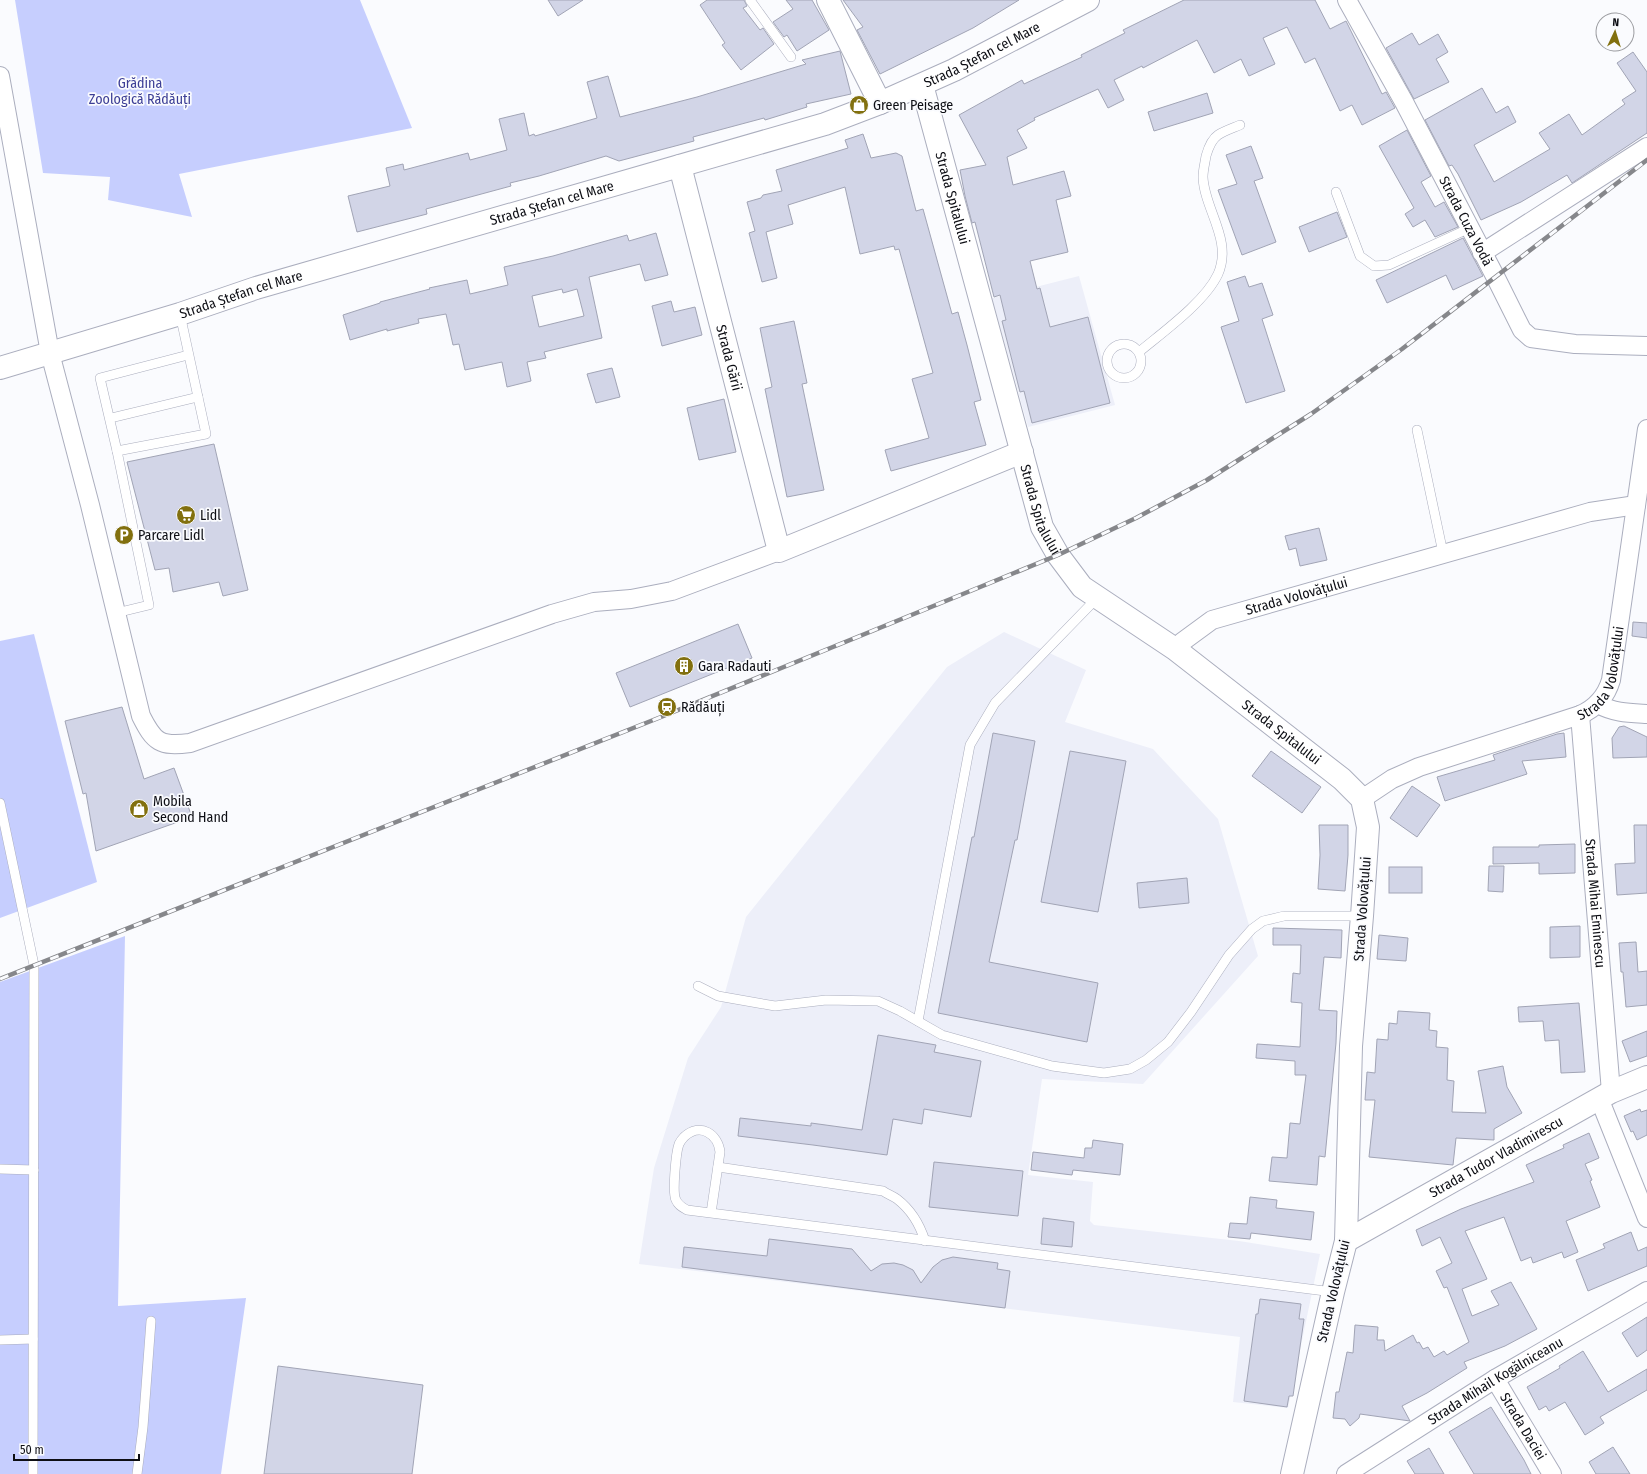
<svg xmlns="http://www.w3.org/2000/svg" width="1647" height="1474" font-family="'Fira Sans Condensed',sans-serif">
	<rect width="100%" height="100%" fill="#fafbfe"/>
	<g fill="#edeff9">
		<polygon points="1079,276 1115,405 1028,427 992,298"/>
		<polygon points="1004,632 1086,670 1065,722 1153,749 1218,819 1258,956 1143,1084 1042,1079 1028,1175 1093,1182 1090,1221 1094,1225 1239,1241 1320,1254 1288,1408 1233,1402 1240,1337 639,1264 654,1168 688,1058 721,1007 746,917 947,667"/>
	</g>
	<g fill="#c6cefe">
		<polygon points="15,0 360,0 412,128 179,174 192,217 108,200 110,177 43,173"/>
		<polygon points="34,634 97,882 0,918 0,641"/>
		<polygon points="125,936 118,1306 246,1298 221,1474 0,1474 0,982"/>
	</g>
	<g fill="#d2d5e7" stroke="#a1a4b5" fill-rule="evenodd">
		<polygon points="548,0 583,0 558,16"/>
		<polygon points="707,0 744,0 747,6 743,8 760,30 763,28 774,44 741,70 722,45 725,43 700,5"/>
		<polygon points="786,0 812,0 829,30 797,51 787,35 784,37 773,22 793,9"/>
		<polygon points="843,0 1019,0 973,28 880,74 857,30 863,27"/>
		<polygon points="1184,0 1315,0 1330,29 1346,21 1382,94 1386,92 1395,108 1362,125 1352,105 1340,111 1315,58 1305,63 1287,27 1263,38 1275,64 1249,76 1241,59 1214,73 1197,40 1143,68 1142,66 1114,80 1124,100 1108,108 1098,89 1034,118 1035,120 1017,130 1027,148 1007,157 1013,185 1064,171 1071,196 1056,200 1068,252 1030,261 1037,289 1040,288 1050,327 1088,317 1110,403 1032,423 1024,391 1020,392 1002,321 1006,320 1000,295 994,297 975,222 972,223 965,196 960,170 986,165 959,115 1022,80 1024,84 1082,57 1081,55 1125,33 1123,30"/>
		<polygon points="1412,33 1419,45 1438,34 1448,52 1436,59 1449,82 1414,99 1386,48"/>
		<polygon points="840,51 851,94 806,104 807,107 765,120 764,118 693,137 694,141 619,161 606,156 539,176 510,183 511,186 426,209 427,214 357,232 348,196 390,186 386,168 403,164 404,170 468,153 470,160 507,150 499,119 524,113 529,136 534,134 535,136 597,118 587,82 608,76 620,117 697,97 806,64 802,60"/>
		<polygon points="1633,52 1647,72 1647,133 1572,183 1567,175 1521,202 1481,220 1458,174 1452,165 1449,166 1425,120 1482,88 1496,113 1508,106 1516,122 1474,145 1494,182 1550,149 1539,133 1569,114 1582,135 1625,104 1622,100 1636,91 1617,63"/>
		<polygon points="1207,93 1213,113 1154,131 1148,112"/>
		<polygon points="1407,130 1431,176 1421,182 1435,207 1444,202 1458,227 1435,237 1425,220 1413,227 1405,214 1414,208 1379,146"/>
		<polygon points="863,134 871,158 896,153 902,156 916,211 923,209 952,314 958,312 967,345 981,400 974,402 986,445 891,471 885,450 929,438 912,379 933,373 899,249 895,250 894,246 860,254 845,187 788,205 793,224 766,232 777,278 762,282 749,233 755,231 747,202 761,198 763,195 782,191 776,170 848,148 845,140"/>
		<polygon points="1251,146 1263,178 1254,181 1276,242 1242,255 1218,190 1237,184 1226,155"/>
		<polygon points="1337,212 1347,237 1309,252 1299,227"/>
		<path d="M656 233 668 275 645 281 640 264 589 277 602 338 544 352 546 358 527 362 531 381 507 387 502 362 465 370 459 344 453 345 446 314 418 319 419 323 387 331V329L350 340 343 315 380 303V302L430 289 429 288 467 280 470 294 508 285 504 267 553 256 627 235 629 241ZM562 289 563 293 577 289 584 316 539 327 532 296Z"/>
		<polygon points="1463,238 1483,276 1453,290 1446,275 1387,303 1376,280"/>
		<polygon points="1245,276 1249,287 1262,283 1273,315 1262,319 1285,391 1246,403 1221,327 1239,321 1227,282"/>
		<polygon points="671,301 674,312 695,307 702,335 662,346 652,306"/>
		<polygon points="794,321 807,383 802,384 824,490 787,497 765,389 772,387 760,328"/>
		<polygon points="612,368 620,397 596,403 587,374"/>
		<polygon points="724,399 736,452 699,460 687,408"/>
		<polygon points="214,444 248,590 223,596 219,582 173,592 169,568 155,570 127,462"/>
		<polygon points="1319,528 1327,560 1300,566 1296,548 1289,550 1285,536"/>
		<polygon points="1633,622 1647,623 1647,638 1632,636"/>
		<polygon points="738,624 752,658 630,707 616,673"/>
		<polygon points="122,707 144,779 174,768 192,817 96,851 86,793 83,794 65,721"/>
		<polygon points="1624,726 1647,737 1647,757 1613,758 1612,738 1619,727"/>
		<polygon points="993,733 1035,741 1017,840 1015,840 989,962 1098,983 1087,1042 938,1013 972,837 974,837"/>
		<polygon points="1564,733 1566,757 1522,761 1527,774 1445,801 1437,777 1495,760 1493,755 1557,734"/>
		<polygon points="1070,751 1126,761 1098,912 1041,902"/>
		<polygon points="1271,751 1321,787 1302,813 1252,776"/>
		<polygon points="1412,786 1440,805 1417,837 1390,818"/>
		<polygon points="1319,825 1348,825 1348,855 1345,891 1318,889 1320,855"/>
		<polygon points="1634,825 1647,825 1647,893 1617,895 1615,864 1635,863"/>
		<polygon points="1575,844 1575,873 1539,874 1539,863 1493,864 1493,847 1539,847 1539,845"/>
		<polygon points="1489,866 1504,866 1503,892 1488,891"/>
		<rect x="1389" y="867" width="33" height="26"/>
		<polygon points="1187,878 1189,903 1139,908 1137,883"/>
		<polygon points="1580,926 1580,957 1550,958 1550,927"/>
		<polygon points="1273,928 1342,930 1341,958 1324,957 1319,1010 1337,1011 1336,1043 1325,1157 1319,1156 1317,1185 1269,1181 1272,1157 1287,1158 1290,1123 1300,1124 1306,1075 1295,1075 1295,1061 1256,1058 1257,1044 1300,1047 1302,1003 1291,1002 1293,973 1300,974 1301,945 1273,945"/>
		<polygon points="1379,935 1408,938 1406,961 1377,959"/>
		<polygon points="1636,942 1638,972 1647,971 1647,1005 1626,1007 1623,972 1621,972 1619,943"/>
		<polygon points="1579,1003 1585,1072 1561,1073 1559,1040 1545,1041 1543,1021 1519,1022 1518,1007"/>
		<polygon points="1398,1011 1430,1013 1429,1030 1437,1031 1436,1047 1448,1048 1447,1080 1454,1081 1452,1112 1486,1113 1478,1071 1503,1066 1507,1087 1522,1113 1494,1129 1494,1140 1456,1138 1453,1165 1369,1157 1375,1100 1365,1100 1367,1072 1375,1073 1377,1039 1388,1040 1389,1023 1397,1024"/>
		<polygon points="1647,1031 1647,1056 1630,1062 1622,1041"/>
		<polygon points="878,1035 936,1045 934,1052 981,1061 971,1117 924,1109 922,1124 893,1119 887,1155 813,1145 738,1136 740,1118 811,1126 811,1123 862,1130"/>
		<polygon points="1640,1109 1641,1112 1647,1110 1647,1135 1637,1140 1633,1131 1631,1132 1624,1116"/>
		<polygon points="1589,1133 1599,1158 1585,1164 1592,1180 1590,1181 1600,1207 1566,1221 1578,1252 1564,1258 1562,1252 1533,1263 1531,1257 1521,1261 1504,1217 1465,1231 1487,1279 1462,1289 1472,1316 1499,1305 1491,1291 1511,1282 1537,1329 1505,1346 1464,1362 1467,1368 1427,1393 1402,1406 1410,1421 1360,1414 1359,1418 1350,1426 1345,1419 1333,1418 1336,1392 1339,1392 1347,1352 1353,1353 1355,1325 1378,1327 1377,1340 1384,1340 1385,1351 1413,1335 1417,1343 1419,1342 1423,1349 1428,1347 1434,1357 1444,1351 1447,1355 1469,1342 1447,1287 1444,1288 1436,1271 1452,1263 1440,1237 1422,1246 1416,1230 1461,1209 1534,1182 1526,1165 1564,1148 1563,1145"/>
		<polygon points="1093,1140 1123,1144 1120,1175 1073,1170 1072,1175 1031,1170 1033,1152 1084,1158 1085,1148 1092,1148"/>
		<polygon points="934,1162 1023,1171 1018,1216 929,1207"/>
		<polygon points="1250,1197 1277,1200 1276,1208 1314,1212 1311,1240 1251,1233 1250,1239 1228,1237 1230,1223 1247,1224"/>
		<polygon points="1043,1218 1074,1222 1072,1247 1041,1244"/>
		<polygon points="1631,1232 1638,1251 1647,1247 1647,1266 1588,1291 1576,1260 1605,1248 1603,1244"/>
		<polygon points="769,1239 852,1249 871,1271 882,1264 894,1263 903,1265 913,1270 921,1283 933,1267 942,1260 953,1257 998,1263 997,1269 1010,1271 1005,1308 682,1267 684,1247 767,1256"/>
		<polygon points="1260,1299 1301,1304 1299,1319 1304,1319 1293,1396 1289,1396 1287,1407 1244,1401 1256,1314 1258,1314"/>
		<polygon points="1647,1317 1647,1350 1637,1357 1622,1333"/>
		<polygon points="1583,1351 1608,1392 1647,1369 1647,1390 1600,1417 1604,1423 1585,1435 1565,1402 1549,1411 1546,1406 1539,1410 1527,1387 1560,1368 1559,1366"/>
		<polygon points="278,1366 423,1385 412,1474 264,1474"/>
		<polygon points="1491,1407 1524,1460 1531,1474 1474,1474 1449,1432"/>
		<polygon points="1613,1447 1630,1474 1596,1474 1589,1462"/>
		<polygon points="1429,1448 1444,1474 1415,1474 1407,1461"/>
	</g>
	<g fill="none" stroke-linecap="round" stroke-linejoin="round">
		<g stroke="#abaebe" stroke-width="10">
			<g id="lane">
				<polyline points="750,0 791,57"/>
				<polyline points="1336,192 1360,256 1374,266 1389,265 1470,228"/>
				<circle cx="1124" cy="361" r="17"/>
				<path d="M1139 352C1163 332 1205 302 1218 274 1233 240 1204 209 1203 177 1203 170 1205 163 1206 156 1208 149 1212 139 1218 135 1224 131 1233 128 1240 125"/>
				<polyline points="111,418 198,397"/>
				<polyline points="1417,430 1443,553"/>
				<polyline points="117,451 100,378 188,355"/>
				<polyline points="116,613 149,605 117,451 206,434 180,314"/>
				<polyline points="0,803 34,965 33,1474"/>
				<polyline points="698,986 718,996 775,1006 826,1000 878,1001 900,1011 942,1035 1052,1066 1104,1073 1130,1069 1146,1060 1168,1042 1191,1012 1229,955 1252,929 1263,921 1284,916 1362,916"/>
				<polyline points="918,1021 970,745 995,703 1097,598"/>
				<path d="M718 1167 883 1191C887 1194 893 1196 897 1199 910 1209 920 1225 925 1241"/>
				<polyline points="0,1169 34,1170"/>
				<path d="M711 1213 720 1152C718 1134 700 1122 684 1137 683 1138 680 1142 679 1144 676 1152 672 1193 676 1200 678 1205 682 1207 687 1210L1333 1292"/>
				<polyline points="0,1340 33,1339"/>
				<polyline points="137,1474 143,1427 151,1321"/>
			</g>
		</g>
		<g stroke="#abaebe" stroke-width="20">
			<g id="street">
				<path id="s1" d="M1347 0 1404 102 1495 276 1522 330 1531 338 1575 344 1647 346"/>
				<path d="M0 76 50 353 90 505 141 716C154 742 160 747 190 743L552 614 594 602 631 599 672 591 779 551"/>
				<polyline points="1482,253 1647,147"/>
				<path id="s2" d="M1175 649 1182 642 1212 620 1590 512 1636 505"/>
				<path d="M1598 704C1614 713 1629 713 1647 714"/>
				<path id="s3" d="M1580 715 1611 1092"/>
				<path id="s4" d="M1362 799 1392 779 1419 767 1580 715C1596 708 1606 697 1611 680L1647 429"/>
				<polyline points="1599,1098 1647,1218"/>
				<path id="s5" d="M1495 1379 1552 1474"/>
				<path id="s6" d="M1346 1474 1495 1379 1647 1291"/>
			</g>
		</g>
		<g stroke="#abaebe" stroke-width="24">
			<g id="secondary">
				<polyline points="828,0 880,103"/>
				<path id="s7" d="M922 85 1042 527 1058 555 1082 587 1175 649 1342 779 1362 799 1368 827 1362 916 1351 1046 1346 1241 1333 1292 1292 1474"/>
				<path id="s8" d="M680 166 779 551 1022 452"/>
				<path id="s9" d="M0 368 180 314 256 288 825 124 880 103 954 70 1088 0"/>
				<path id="s10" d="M1346 1241 1611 1092 1647 1077"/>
			</g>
		</g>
		<use href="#lane" stroke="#fff" stroke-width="9"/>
		<use href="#street" stroke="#fff" stroke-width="18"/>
		<use href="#secondary" stroke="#fff" stroke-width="22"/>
		<g stroke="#86878b" stroke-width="4.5">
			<polyline id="rail" points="0,979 661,717 985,585 1058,555 1136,518 1207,480 1311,414 1402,349 1647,160"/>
		</g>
		<use href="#rail" stroke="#fafbfe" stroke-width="3" stroke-dasharray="9" stroke-linecap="butt"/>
	</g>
	<defs>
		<g id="shop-disc" transform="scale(1)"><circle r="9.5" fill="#82700f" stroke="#fafbfe"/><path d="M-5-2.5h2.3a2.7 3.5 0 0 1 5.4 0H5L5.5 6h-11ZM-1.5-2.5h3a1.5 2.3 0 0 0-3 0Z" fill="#fff"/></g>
		<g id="supermarket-disc" transform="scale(1)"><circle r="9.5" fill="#82700f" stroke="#fafbfe"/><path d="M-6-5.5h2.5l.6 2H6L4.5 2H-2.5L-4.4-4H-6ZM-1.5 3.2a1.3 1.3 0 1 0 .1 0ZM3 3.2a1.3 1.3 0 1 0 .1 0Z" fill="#fff"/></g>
		<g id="parking-disc" transform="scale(1)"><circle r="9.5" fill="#82700f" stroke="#fafbfe"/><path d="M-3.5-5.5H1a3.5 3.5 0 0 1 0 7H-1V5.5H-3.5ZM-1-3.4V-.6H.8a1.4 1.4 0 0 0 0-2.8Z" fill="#fff"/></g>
		<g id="building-disc" transform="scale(1)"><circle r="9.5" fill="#82700f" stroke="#fafbfe"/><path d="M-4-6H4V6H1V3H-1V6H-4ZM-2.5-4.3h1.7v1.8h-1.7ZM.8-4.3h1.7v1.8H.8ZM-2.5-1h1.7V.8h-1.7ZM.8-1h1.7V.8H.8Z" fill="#fff"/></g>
		<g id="station-disc" transform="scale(1)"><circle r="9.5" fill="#82700f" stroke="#fafbfe"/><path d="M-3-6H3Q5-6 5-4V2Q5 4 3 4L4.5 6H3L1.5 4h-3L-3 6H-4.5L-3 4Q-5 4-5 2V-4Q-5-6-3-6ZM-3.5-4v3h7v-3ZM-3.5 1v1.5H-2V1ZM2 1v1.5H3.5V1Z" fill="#fff"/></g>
	</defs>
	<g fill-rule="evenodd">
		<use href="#shop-disc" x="859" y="105"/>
		<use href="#supermarket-disc" x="186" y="515"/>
		<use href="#parking-disc" x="124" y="535"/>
		<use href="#building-disc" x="684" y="666"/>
		<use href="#station-disc" x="667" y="707"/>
		<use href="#shop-disc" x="139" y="809"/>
	</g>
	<g text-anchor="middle" stroke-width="3.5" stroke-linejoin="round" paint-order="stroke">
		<g font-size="14" fill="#0d0e14" stroke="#fafbfe">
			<text dy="5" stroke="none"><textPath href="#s9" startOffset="1032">Strada Ștefan cel Mare</textPath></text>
			<text dy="5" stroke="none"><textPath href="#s7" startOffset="117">Strada Spitalului</textPath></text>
			<text dy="5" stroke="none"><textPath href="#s9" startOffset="576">Strada Ștefan cel Mare</textPath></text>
			<text dy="5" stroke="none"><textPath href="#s1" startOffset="251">Strada Cuza Vodă</textPath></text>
			<text dy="5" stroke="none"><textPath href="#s9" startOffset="252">Strada Ștefan cel Mare</textPath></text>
			<text dy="5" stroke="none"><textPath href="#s8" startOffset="198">Strada Gării</textPath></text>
			<text dy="5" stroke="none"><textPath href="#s7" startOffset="441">Strada Spitalului</textPath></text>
			<text dy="5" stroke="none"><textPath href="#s2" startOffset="135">Strada Volovățului</textPath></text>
			<text dy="5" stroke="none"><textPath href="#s4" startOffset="285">Strada Volovățului</textPath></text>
			<text dy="5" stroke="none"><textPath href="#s7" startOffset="777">Strada Spitalului</textPath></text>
			<text dy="5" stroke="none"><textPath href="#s3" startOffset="189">Strada Mihai Eminescu</textPath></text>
			<text transform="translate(1362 909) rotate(-86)" y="5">Strada Volovățului</text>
			<text dy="5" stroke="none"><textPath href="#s10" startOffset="172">Strada Tudor Vladimirescu</textPath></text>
			<text transform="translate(1333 1291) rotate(-77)" y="5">Strada Volovățului</text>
			<text dy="5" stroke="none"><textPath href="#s6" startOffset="176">Strada Mihail Kogălniceanu</textPath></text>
			<text dy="5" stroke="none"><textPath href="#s5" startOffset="55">Strada Daciei</textPath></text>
		</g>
		<g font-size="14" fill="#3c3e96" stroke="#fafbfe">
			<text x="140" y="88">Grădina<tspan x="140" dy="16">Zoologică Rădăuți</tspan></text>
		</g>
		<g font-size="14" fill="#0d0e14" stroke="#fafbfe" text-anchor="start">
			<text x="873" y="110">Green Peisage</text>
			<text x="200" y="520">Lidl</text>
			<text x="138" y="540">Parcare Lidl</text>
			<text x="698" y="671">Gara Radauti</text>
			<text x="681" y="712">Rădăuți</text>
			<text x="153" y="806">Mobila<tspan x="153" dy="16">Second Hand</tspan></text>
		</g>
	</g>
	<g transform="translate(1615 32) rotate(4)"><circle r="19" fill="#fafbfe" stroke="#9b9ca0"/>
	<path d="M0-3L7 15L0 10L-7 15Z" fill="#82700f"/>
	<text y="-6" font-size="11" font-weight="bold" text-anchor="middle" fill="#0d0e14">N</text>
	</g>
	<path d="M14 1454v6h125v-6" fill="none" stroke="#0d0e14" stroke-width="2"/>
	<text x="20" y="1454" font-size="12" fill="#0d0e14" stroke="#fafbfe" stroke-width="3" paint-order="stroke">50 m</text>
</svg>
